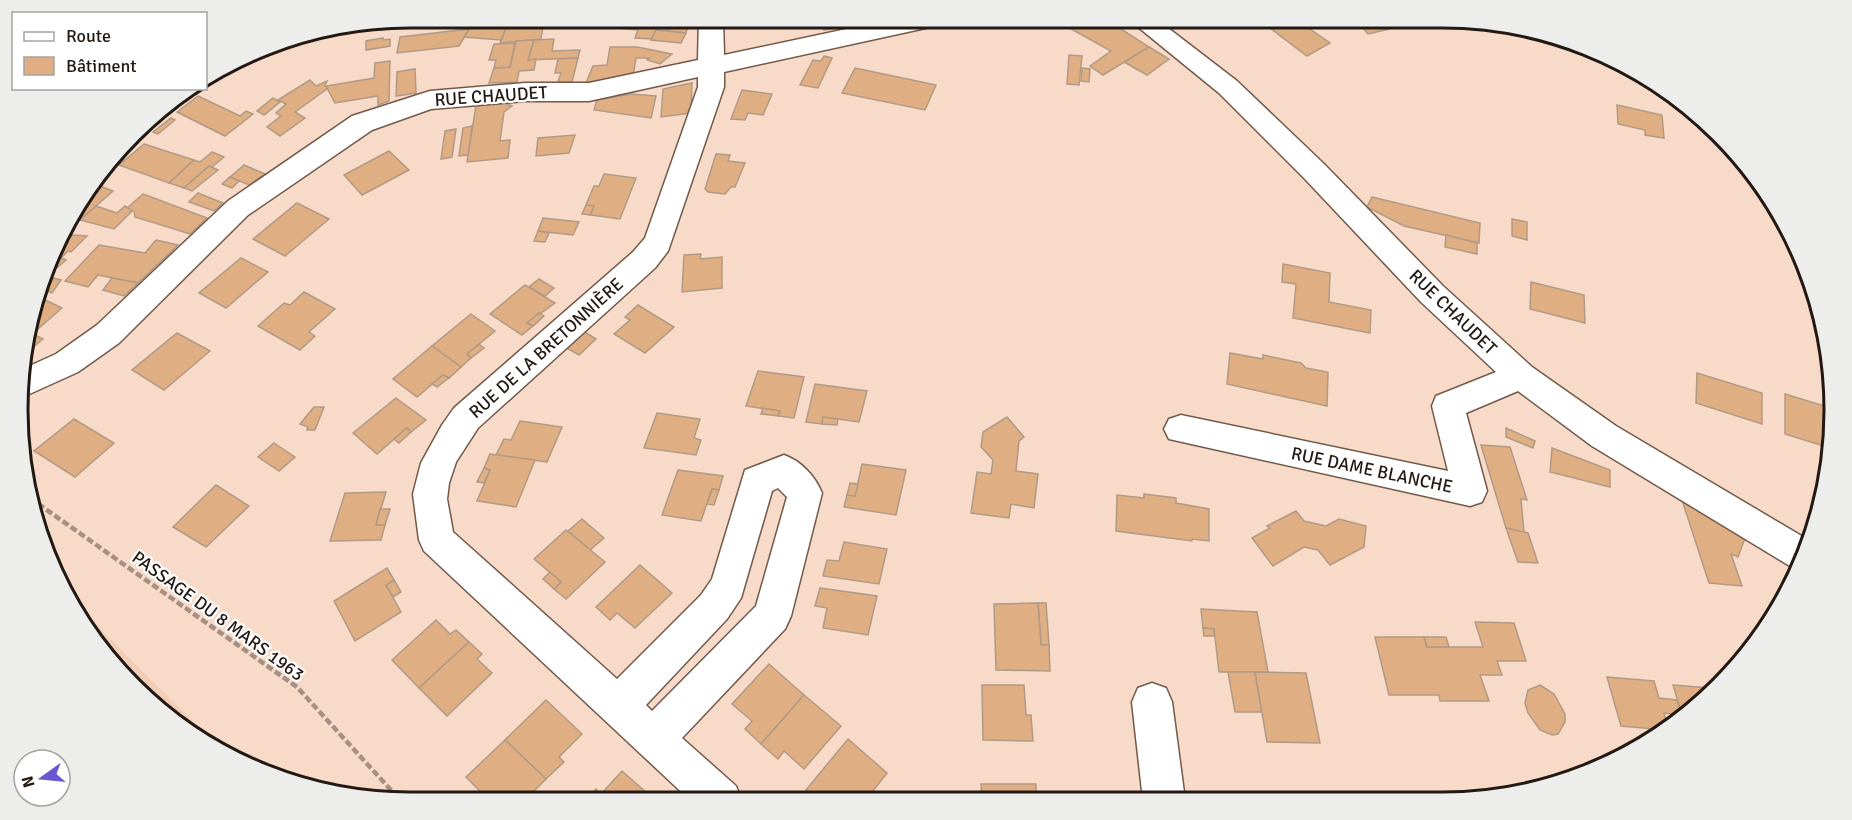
<svg xmlns="http://www.w3.org/2000/svg" width="1852" height="820" font-family="Signika,sans-serif">
	<rect width="100%" height="100%" fill="#f8dac9"/>
	<polygon fill="#f2ceb9" points="67,596 219,747 151,704 70,606"/>
	<g fill="#dfaf83" stroke="#b19a85" stroke-width="1.5">
		<polygon points="526,18 559,18 558,20 544,21 541,39 500,43 509,21 525,21"/>
		<polygon points="613,18 662,18 652,39 635,38 638,30 609,27"/>
		<polygon points="662,18 691,18 686,33 656,30"/>
		<polygon points="824,18 838,18 838,28 824,30"/>
		<polygon points="838,18 850,18 850,26 838,28"/>
		<polygon points="1090,18 1104,18 1149,47 1103,75 1090,66 1111,51 1071,29 1067,23"/>
		<polygon points="1269,18 1294,18 1330,43 1307,56 1262,22"/>
		<polygon points="1354,18 1378,18 1389,29 1368,34"/>
		<polygon points="475,21 494,22 508,23 501,40 464,37"/>
		<polygon points="469,29 459,46 397,53 400,37"/>
		<polygon points="656,30 686,33 681,43 651,40"/>
		<polygon points="383,38 383,40 390,39 390,46 366,50 366,41"/>
		<polygon points="554,39 552,51 580,50 578,58 528,60 534,40"/>
		<polygon points="534,40 528,60 536,59 534,70 519,71 517,82 489,83 494,68 510,67 516,41"/>
		<polygon points="515,43 510,67 494,68 496,60 489,60 494,44"/>
		<polygon points="610,47 637,47 672,54 660,64 647,60 649,58 636,58 633,76 586,83 593,66 607,65"/>
		<polygon points="1149,47 1169,59 1147,75 1124,62"/>
		<polygon points="1069,55 1082,56 1079,85 1067,84"/>
		<polygon points="824,56 832,58 818,88 800,85 813,60 821,61"/>
		<polygon points="578,58 572,82 558,82 561,73 555,73 558,59"/>
		<polygon points="390,61 389,101 378,105 378,96 335,103 326,86 374,78 375,63"/>
		<polygon points="855,68 936,85 925,110 842,93"/>
		<polygon points="1082,68 1090,69 1089,82 1081,81"/>
		<polygon points="415,69 416,93 396,96 397,72"/>
		<polygon points="310,80 316,86 327,81 325,85 327,89 295,112 305,118 280,136 267,127 281,116 276,113 286,104 278,100"/>
		<polygon points="692,83 691,113 661,117 663,89"/>
		<polygon points="742,90 772,94 763,115 748,113 745,120 731,119"/>
		<polygon points="631,94 656,96 651,118 594,110 597,100"/>
		<polygon points="198,96 240,116 246,111 253,114 225,136 177,112"/>
		<polygon points="273,98 280,102 264,115 257,111"/>
		<polygon points="505,103 512,106 504,112 500,141 510,140 508,158 467,162 476,105"/>
		<polygon points="1617,105 1662,115 1664,138 1645,135 1645,130 1618,124"/>
		<polygon points="171,118 175,120 158,134 153,132"/>
		<polygon points="472,126 468,155 459,156 463,128"/>
		<polygon points="456,129 452,157 441,159 445,131"/>
		<polygon points="575,135 569,153 536,156 538,138"/>
		<polygon points="144,144 194,160 169,183 119,165"/>
		<polygon points="389,151 409,170 362,195 344,175"/>
		<polygon points="212,152 224,157 212,167 209,166 184,188 169,183 194,160 200,162"/>
		<polygon points="716,154 730,155 728,161 745,163 735,187 731,187 725,194 708,192 705,189"/>
		<polygon points="244,165 265,174 249,185 230,177"/>
		<polygon points="209,166 218,170 192,191 184,188"/>
		<polygon points="604,174 636,178 620,219 590,215 594,206 586,205 594,186 599,186"/>
		<polygon points="230,177 239,181 232,188 222,184"/>
		<polygon points="95,184 113,191 80,220 69,217"/>
		<polygon points="198,193 223,203 214,211 189,202"/>
		<polygon points="143,194 207,218 190,234 135,217 134,211 126,209"/>
		<polygon points="1372,197 1480,223 1479,243 1404,226 1367,207"/>
		<polygon points="297,203 329,219 285,256 253,239"/>
		<polygon points="586,205 594,206 590,215 582,214"/>
		<polygon points="96,206 117,213 125,206 132,211 114,229 80,220"/>
		<polygon points="543,218 579,222 573,235 538,231"/>
		<polygon points="1512,219 1527,222 1527,240 1512,236"/>
		<polygon points="538,231 549,233 545,242 534,241"/>
		<polygon points="72,235 87,236 71,252 68,251 61,258 66,260 47,276 57,249"/>
		<polygon points="1446,235 1477,243 1477,254 1445,247"/>
		<polygon points="156,240 178,245 138,283 98,275 88,287 65,281 99,245 145,253"/>
		<polygon points="701,254 700,259 722,257 722,288 682,292 684,255"/>
		<polygon points="241,258 268,272 226,308 199,293"/>
		<polygon points="1283,264 1330,273 1329,302 1371,310 1370,333 1293,318 1296,284 1282,282"/>
		<polygon points="54,278 61,280 52,293 42,290"/>
		<polygon points="112,278 138,283 124,296 103,290"/>
		<polygon points="539,279 554,288 545,296 529,287"/>
		<polygon points="1531,282 1584,295 1585,323 1530,309"/>
		<polygon points="525,285 555,303 527,323 533,326 522,335 490,314"/>
		<polygon points="304,292 335,309 309,332 315,336 300,350 258,326 284,303 290,305"/>
		<polygon points="39,297 62,308 32,334 27,331"/>
		<polygon points="638,305 674,327 645,353 614,334 630,320 625,317"/>
		<polygon points="539,313 544,316 533,326 527,323"/>
		<polygon points="471,314 495,331 467,354 471,358 461,367 432,346"/>
		<polygon points="27,331 43,339 25,354 25,334"/>
		<polygon points="583,331 596,339 579,355 565,347"/>
		<polygon points="177,333 210,351 164,390 132,370"/>
		<polygon points="479,344 484,348 471,358 467,354"/>
		<polygon points="432,346 461,367 449,378 443,375 417,397 393,379"/>
		<polygon points="1230,353 1263,359 1263,355 1301,363 1306,368 1328,372 1327,406 1227,384"/>
		<polygon points="758,371 804,377 794,418 778,416 780,411 746,406"/>
		<polygon points="1697,373 1762,393 1762,424 1696,403"/>
		<polygon points="443,375 449,378 437,387 432,384"/>
		<polygon points="815,384 867,391 859,422 823,417 822,424 806,422"/>
		<polygon points="1785,394 1834,409 1830,448 1785,434"/>
		<polygon points="396,398 426,420 411,432 407,428 377,454 353,433"/>
		<polygon points="314,407 324,407 315,430 307,430 308,427 300,424"/>
		<polygon points="763,408 780,411 778,416 761,414"/>
		<polygon points="657,413 700,419 694,438 701,440 696,455 644,448"/>
		<polygon points="823,417 838,419 837,425 822,424"/>
		<polygon points="1007,417 1024,437 1019,441 1016,471 1038,474 1034,508 1011,504 1009,518 971,513 977,472 991,474 993,460 981,447 983,432"/>
		<polygon points="74,419 114,443 75,477 34,451"/>
		<polygon points="520,421 562,427 547,462 496,455 504,439 511,440"/>
		<polygon points="407,428 411,432 399,443 394,439"/>
		<polygon points="1506,428 1535,441 1533,448 1506,437"/>
		<polygon points="274,443 295,457 279,471 258,457"/>
		<polygon points="1481,445 1510,447 1527,500 1521,499 1524,533 1506,528"/>
		<polygon points="1552,448 1610,470 1610,487 1550,472"/>
		<polygon points="490,454 535,460 516,507 477,501 490,470 484,468"/>
		<polygon points="862,464 906,470 896,515 844,507 847,495 855,496"/>
		<polygon points="484,468 490,470 484,483 477,482"/>
		<polygon points="678,470 723,476 719,490 712,489 701,521 662,515"/>
		<polygon points="850,483 858,484 855,496 847,495"/>
		<polygon points="216,485 249,506 206,547 173,527"/>
		<polygon points="712,489 719,490 714,505 707,504"/>
		<polygon points="386,492 376,525 385,525 381,540 330,541 345,493"/>
		<polygon points="1144,494 1176,498 1176,503 1209,509 1209,541 1192,539 1192,541 1116,531 1117,495 1144,498"/>
		<polygon points="1681,497 1748,530 1738,557 1731,554 1742,586 1709,583"/>
		<polygon points="380,509 390,509 385,525 376,525"/>
		<polygon points="1296,511 1304,521 1326,526 1339,519 1366,526 1364,547 1330,565 1318,550 1304,547 1273,566 1252,538 1270,528 1267,526"/>
		<polygon points="582,519 604,538 590,550 568,531"/>
		<polygon points="1506,528 1528,533 1538,563 1518,562"/>
		<polygon points="566,530 605,562 566,599 554,589 561,582 534,559"/>
		<polygon points="844,542 887,549 879,584 823,576 827,560 839,561"/>
		<polygon points="640,565 672,593 635,628 617,613 610,620 596,607"/>
		<polygon points="387,568 394,580 386,585 401,612 355,641 334,601"/>
		<polygon points="550,572 561,582 554,589 543,579"/>
		<polygon points="394,580 401,592 393,597 386,585"/>
		<polygon points="820,588 877,596 868,635 823,628 827,608 815,606"/>
		<polygon points="1038,603 1046,603 1049,645 1041,645"/>
		<polygon points="1038,603 1041,645 1049,645 1050,671 996,670 994,604"/>
		<polygon points="1201,609 1257,612 1268,672 1219,672 1214,629 1203,628"/>
		<polygon points="436,620 450,634 456,630 469,642 419,688 392,660"/>
		<polygon points="1475,622 1514,623 1526,661 1497,661 1502,675 1480,675 1489,701 1440,701 1439,695 1389,695 1375,637 1424,637 1427,647 1483,647"/>
		<polygon points="1203,628 1214,629 1214,636 1204,636"/>
		<polygon points="1424,637 1446,637 1449,647 1427,647"/>
		<polygon points="469,642 482,654 477,659 492,673 447,716 419,688"/>
		<polygon points="769,664 804,695 761,744 745,729 752,721 732,704"/>
		<polygon points="1228,672 1255,672 1262,712 1235,712"/>
		<polygon points="1255,672 1306,673 1320,743 1267,742"/>
		<polygon points="1607,677 1654,681 1659,698 1677,700 1682,715 1664,713 1668,728 1666,730 1621,726"/>
		<polygon points="982,685 1024,685 1026,715 1031,715 1033,741 983,740"/>
		<polygon points="1540,685 1554,694 1565,714 1565,722 1558,734 1552,735 1540,730 1528,713 1525,703 1528,690"/>
		<polygon points="1673,685 1710,688 1711,691 1683,718"/>
		<polygon points="804,695 841,726 804,769 784,751 778,759 761,744"/>
		<polygon points="546,700 582,734 559,757 564,762 546,779 505,740"/>
		<polygon points="848,739 887,773 865,801 833,801 829,797 826,801 819,801 806,790"/>
		<polygon points="505,740 546,779 528,797 524,792 515,802 491,802 466,777"/>
		<polygon points="622,771 656,801 584,801 596,789 601,794"/>
		<polygon points="981,784 1036,784 1036,800 982,800"/>
		<polygon points="1252,795 1308,795 1309,799 1252,799"/>
	</g>
	<g fill="none" stroke-linecap="round" stroke-linejoin="round">
		<g stroke="#73594a" stroke-width="3">
			<g id="minor">
				<path d="M699 18H723L724 55 898 18H947L944 24 935 26 724 72V87L668 251 655 268 478 428 456 462 449 483 447 499 453 532 617 679 701 595 712 579 745 470 784 455C801 461 815 476 822 493L791 616 785 629 682 738 736 786 742 801H691L424 551 419 540 413 494 421 463 442 425 454 408 633 252 645 238 698 87V77L589 101H525L431 109 372 130 248 215 119 343 78 372 25 396V368L56 354 97 325 228 201 352 116 430 91 525 83H589L698 60ZM778 488 787 497 756 606 652 711 646 705 727 619 741 598 772 491Z"/>
				<polygon points="1127,18 1155,18 1237,81 1324,164 1443,286 1532,367 1616,426 1810,541 1798,571 1592,446 1518,391 1466,413 1487,491 1482,502 1470,506 1169,439 1164,429 1169,419 1181,415 1448,471 1432,406 1436,396 1496,372 1421,302 1304,178 1219,93"/>
				<polygon points="1152,683 1166,688 1172,702 1185,800 1143,800 1132,702 1138,688"/>
			</g>
		</g>
		<polyline stroke="#a69083" stroke-width="4.5" stroke-dasharray="7 3" stroke-linecap="butt" points="30,498 297,687 400,800"/>
		<use href="#minor" fill="#fff" fill-rule="evenodd"/>
	</g>
	<g text-anchor="middle" stroke-width="4.5" stroke-linejoin="round" paint-order="stroke">
		<g font-size="18" fill="#231913" stroke="#fff">
			<text transform="translate(491 96) rotate(-4)" y="6">RUE CHAUDET</text>
			<text transform="translate(1453 312) rotate(44)" y="6">RUE CHAUDET</text>
			<text transform="translate(546 348) rotate(-42)" y="6">RUE DE LA BRETONNIÈRE</text>
			<text transform="translate(1372 470) rotate(12)" y="6">RUE DAME BLANCHE</text>
			<text transform="translate(218 616) rotate(36)" y="6">PASSAGE DU 8 MARS 1963</text>
		</g>
	</g>
	<path d="M0 0H1852V820H0ZM410 28H1442A382 382 0 0 1 1824 410V410A382 382 0 0 1 1442 792H410A382 382 0 0 1 28 410V410A382 382 0 0 1 410 28Z" fill="#ededec" fill-rule="evenodd"/>
	<path fill="none" stroke="#231913" stroke-width="3" d="M410 28H1442A382 382 0 0 1 1824 410V410A382 382 0 0 1 1442 792H410A382 382 0 0 1 28 410V410A382 382 0 0 1 410 28Z"/>
	<rect x="12" y="12" width="195" height="78" fill="#ffffff" stroke="#a7a3a1" stroke-width="1.5"/>
	<rect x="24" y="32" width="30" height="9" fill="#ffffff" stroke="#a7a3a1" stroke-width="1.5"/>
	<text x="66" y="42" font-size="18" fill="#231913">Route</text>
	<rect x="24" y="57" width="30" height="18" fill="#dfaf83" stroke="#a7a3a1" stroke-width="1.5"/>
	<text x="66" y="72" font-size="18" fill="#231913">Bâtiment</text>
	<g transform="translate(42 778) rotate(255)"><circle r="28" fill="#ffffff" stroke="#a7a3a1" stroke-width="1.5"/>
	<path d="M0-4.5L10 22L0 15L-10 22Z" fill="#6758d1"/>
	<text y="-9" font-size="16" font-weight="bold" text-anchor="middle" fill="#231913">N</text>
	</g>
</svg>
